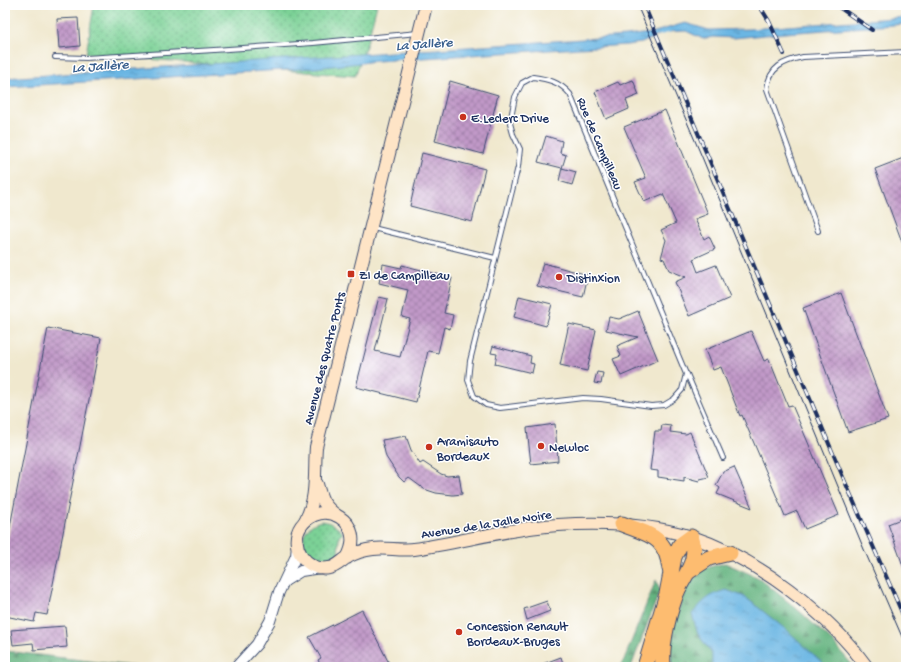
<svg xmlns="http://www.w3.org/2000/svg" width="911" height="672" font-family="'Gochi Hand',sans-serif">
	<defs>
		<pattern id="grass-dots" width="8" height="8" patternUnits="userSpaceOnUse"><rect width="8" height="8" fill="#7bd196"/><path d="M2 2h.1M6 6h.1" fill="none" stroke="#64aa7e" stroke-width="1.8" stroke-linecap="round"/></pattern>
		<pattern id="forest-firs" width="22" height="20" patternUnits="userSpaceOnUse"><rect width="22" height="20" fill="#64b37f"/><path d="M5 1l3.5 6h-7zM16 11l3.5 6h-7z" fill="#52926b"/></pattern>
		<pattern id="water-ripples" width="26" height="14" patternUnits="userSpaceOnUse"><rect width="26" height="14" fill="#6ab6e3"/><path d="M2 4q2-2 4 0t4 0M15 11q2-2 4 0t4 0" fill="none" stroke="#5694bb"/></pattern>
		<pattern id="building-cross-hatch" width="8" height="8" patternUnits="userSpaceOnUse"><rect width="8" height="8" fill="#c199c8"/><path d="M0 0l8 8M0 8l8-8" fill="none" stroke="#9c7da6"/></pattern>
	</defs>
	<rect width="100%" height="100%" fill="#fff"/>
	<filter id="ink" filterUnits="userSpaceOnUse"><feTurbulence type="fractalNoise" baseFrequency=".025" numOctaves="2"/><feDisplacementMap in="SourceGraphic" scale="8" xChannelSelector="R" yChannelSelector="G"/><feConvolveMatrix kernelMatrix="1 2 1 2 8 2 1 2 1" color-interpolation-filters="sRGB"/></filter>
	<filter id="wash" filterUnits="userSpaceOnUse"><feTurbulence type="fractalNoise" baseFrequency=".012" numOctaves="4" result="noise"/><feDisplacementMap in="SourceGraphic" scale="16" xChannelSelector="R" yChannelSelector="G"/><feGaussianBlur stdDeviation="0.9" result="paint"/><feColorMatrix in="noise" values="0 0 0 0 0 0 0 0 0 0 0 0 0 0 0 0 0 1.4 0 .05"/><feComposite in="paint" operator="in"/></filter>
	<g filter="url(#wash)">
		<rect width="100%" height="100%" fill="#f0e8ce"/>
		<g fill="url(#grass-dots)" stroke="#4b807a">
			<polygon points="94,5 377,5 367,43 355,76 86,54"/>
			<path d="M321 521C331 522 336 526 343 533L339 536 338 554C309 576 286 531 321 521Z"/>
		</g>
		<g fill="url(#forest-firs)" stroke="#40716e">
			<polygon points="725,563 759,578 797,609 831,640 854,667 672,667 670,654 674,624 686,587 702,569"/>
			<polygon points="656,580 660,590 631,667 621,667"/>
			<polygon points="5,651 140,667 5,667"/>
		</g>
		<g fill="url(#water-ripples)" stroke="#4272a0">
			<path d="M906 17V24L785 33 734 38 713 37 703 39 686 31 665 32 642 43 627 45 377 61 315 68 5 87V78C212 63 419 51 626 36L651 33 685 23 709 30 749 29Z"/>
			<path d="M726 590 745 597 789 632 827 667H712V654L698 634 692 614C704 601 708 595 726 590Z"/>
		</g>
		<g fill="none" stroke-linecap="round" stroke-linejoin="round">
			<polyline stroke="#6ab6e3" stroke-width="2.5" points="659,34 670,31"/>
		</g>
		<g id="blocks">
			<g fill="url(#building-cross-hatch)">
				<polygon points="78,18 80,46 59,48 57,19"/>
				<polygon points="633,80 639,95 626,100 629,109 606,119 595,92 618,82 620,85"/>
				<polygon points="450,81 498,95 483,154 435,141"/>
				<polygon points="665,110 708,214 695,219 704,239 709,236 715,249 693,259 698,272 716,265 730,298 689,316 675,282 686,277 669,270 664,259 661,258 666,240 661,230 676,223 663,194 644,202 635,182 646,178 624,127"/>
				<polygon points="546,136 562,141 560,153 566,155 562,168 538,162"/>
				<polygon points="422,153 485,169 472,222 410,206"/>
				<polygon points="906,157 906,250 905,250 875,169"/>
				<polygon points="562,168 576,172 572,185 559,181"/>
				<polygon points="543,263 588,275 583,297 537,286"/>
				<polygon points="383,264 401,268 402,265 452,278 444,313 453,315 450,329 444,327 438,353 428,351 416,402 356,387 379,297 388,299 375,351 400,357 410,319 402,317 408,290 379,283"/>
				<polygon points="841,293 888,419 848,432 803,308"/>
				<polygon points="519,296 552,304 546,326 514,317"/>
				<polygon points="638,311 658,360 621,376 613,359 621,356 617,346 638,337 606,330 609,317 619,319"/>
				<polygon points="569,324 596,330 587,371 560,365"/>
				<polygon points="48,328 101,338 47,615 36,613 34,622 5,616 5,553"/>
				<polygon points="751,331 764,361 769,359 788,406 792,405 839,515 805,529 797,511 785,516 742,415 740,416 721,367 713,370 705,350"/>
				<polygon points="493,346 531,356 530,363 534,364 532,373 495,364 497,354 491,353"/>
				<polygon points="597,372 603,373 601,384 594,383"/>
				<polygon points="555,424 558,461 531,464 527,428"/>
				<polygon points="662,425 671,426 670,432 686,434 690,432 709,477 700,479 699,481 684,477 684,481 658,477 658,471 650,470 655,431 661,431"/>
				<polygon points="406,436 411,450 420,464 423,462 441,474 447,476 459,475 462,494 453,495 436,493 424,489 409,478 404,482 399,477 386,457 382,440"/>
				<polygon points="734,467 752,508 717,494 720,488 716,485 723,472"/>
				<polygon points="906,517 906,571 905,571 888,524"/>
				<polygon points="547,601 550,611 527,620 524,609"/>
				<polygon points="362,610 391,667 325,667 324,664 321,666 318,660 321,658 309,637"/>
				<polygon points="65,626 67,647 34,650 33,643 13,645 11,630"/>
				<polygon points="561,657 564,667 537,667 537,666"/>
			</g>
		</g>
	</g>
	<g filter="url(#ink)">
		<use href="#blocks" fill-opacity="0" stroke="#3b4b6f" stroke-width="1"/>
		<g fill="none" stroke-linecap="round" stroke-linejoin="round">
			<g stroke="#3b4b6f" stroke-width="6">
				<g id="service">
					<polyline points="55,57 86,58 214,50 313,43 418,33"/>
					<path d="M533 77C548 79 560 82 570 94L686 374 682 390 674 399 664 405 651 406 601 399 583 398 500 408 486 405 474 396 468 380 470 361 518 167 520 149 513 134 510 123 515 97 522 83Z"/>
					<polyline points="373,228 495,258"/>
					<path d="M818 231 767 89C769 67 784 61 803 57L906 52"/>
					<polyline points="687,374 723,458"/>
				</g>
			</g>
			<g stroke="#3b4b6f" stroke-width="12">
				<g id="tertiary">
					<polyline points="285,581 301,571 320,568"/>
					<polyline points="236,667 257,644 270,621 279,592 296,556 297,545"/>
				</g>
			</g>
			<g stroke="#3b4b6f" stroke-width="14">
				<g id="secondary">
					<path d="M317 484C321 499 323 505 336 515"/>
					<path d="M305 521C318 498 314 472 316 447L426 5"/>
					<path d="M347 558C368 522 322 496 301 526 288 545 306 572 329 568 337 567 341 561 348 557 355 553 365 550 373 549 386 547 400 551 414 549 462 542 509 528 558 525 602 522 649 524 692 537 756 558 827 612 867 667"/>
				</g>
			</g>
			<g stroke="#3b4b6f" stroke-width="17">
				<g id="motorway">
					<path d="M622 524C650 535 666 536 670 569"/>
					<polyline points="688,572 709,558 730,553"/>
					<path d="M645 667 667 594 674 557 680 545 691 537C701 562 682 576 675 597 667 620 661 643 663 667"/>
				</g>
			</g>
			<use href="#service" stroke="#fff" stroke-width="4"/>
			<use href="#tertiary" stroke="#fff" stroke-width="10"/>
			<use href="#secondary" stroke="#fee4c6" stroke-width="12"/>
			<use href="#motorway" stroke="#fdbc70" stroke-width="15"/>
			<polyline stroke="#1b2f5e" stroke-width="1" points="637,5 702,157 863,547 906,646"/>
			<g stroke="#1b2f5e" stroke-width="4">
				<g id="rail">
					<polyline points="644,5 843,477 906,622"/>
					<polyline points="759,5 769,21 784,54"/>
					<polyline points="836,5 872,30"/>
				</g>
			</g>
			<use href="#rail" stroke="#fff" stroke-width="2.5" stroke-dasharray="8" stroke-linecap="butt"/>
		</g>
	</g>
	<g fill="#c8321e" stroke="#fff" stroke-width="1.5">
		<circle cx="463" cy="117" r="4"/>
		<rect x="347" y="270" width="8" height="8" rx="2"/>
		<circle cx="559" cy="277" r="4"/>
		<circle cx="541" cy="446" r="4"/>
		<circle cx="429" cy="447" r="4"/>
		<circle cx="459" cy="632" r="4"/>
	</g>
	<g text-anchor="middle" stroke-width="3" stroke-linejoin="round" paint-order="stroke">
		<g font-size="13" fill="#1b2f5e" stroke="#fff" text-anchor="start">
			<text x="471" y="122">E.Leclerc Drive</text>
			<text x="359" y="279">ZI de Campilleau</text>
			<text x="567" y="282">Distinxion</text>
			<text x="437" y="445">Aramisauto<tspan x="437" dy="15">Bordeaux</tspan></text>
			<text x="549" y="451">Newloc</text>
			<text x="467" y="630">Concession Renault<tspan x="467" dy="15">Bordeaux-Bruges</tspan></text>
		</g>
		<g font-size="13" fill="#1b2f5e" stroke="#fff">
			<text transform="translate(601 143) rotate(67)" y="5">Rue de Campilleau</text>
			<text transform="translate(323 358) rotate(-76)" y="5">Avenue des Quatre Ponts</text>
			<text transform="translate(486 523) rotate(-9)" y="5">Avenue de la Jalle Noire</text>
		</g>
		<g font-size="14" font-style="italic" fill="#375e8d" stroke="#fff">
			<text transform="translate(424 43) rotate(-4)" y="5">La Jallère</text>
			<text transform="translate(100 65) rotate(-4)" y="5">La Jallère</text>
		</g>
	</g>
	<rect width="911" height="672" fill="none" stroke="#fff" stroke-width="20"/>
</svg>
